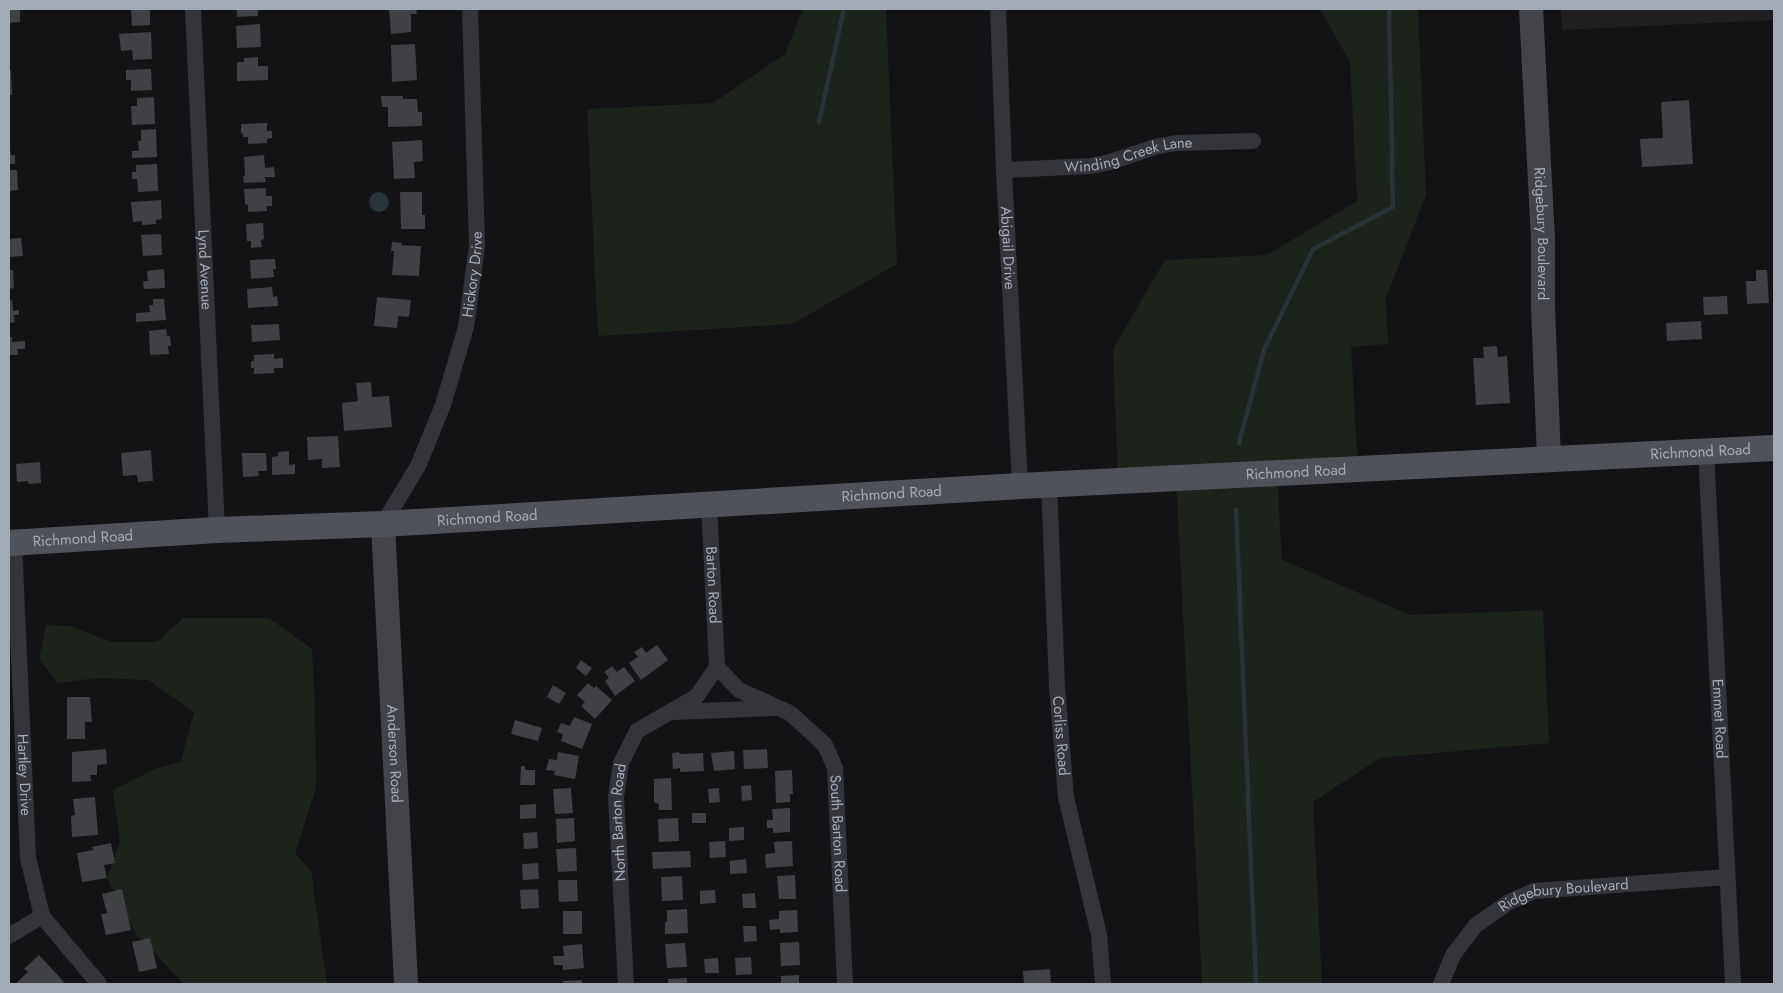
<svg xmlns="http://www.w3.org/2000/svg" width="1783" height="993" font-family="Jost,sans-serif">
	<rect width="100%" height="100%" fill="#131315"/>
	<polygon fill="#1f1f22" points="1561,9 1774,9 1774,20 1562,30"/>
	<g fill="#1b231b">
		<polygon points="803,9 886,9 897,264 792,324 598,336 587,109 713,103 785,54"/>
		<polygon points="1320,9 1418,9 1426,195 1386,298 1388,344 1351,347 1358,469 1277,473 1282,560 1410,615 1543,610 1549,743 1380,758 1313,802 1322,984 1202,984 1176,478 1118,481 1113,349 1165,260 1267,255 1357,201 1350,62"/>
		<polygon points="183,618 269,618 312,649 315,707 316,787 295,854 311,870 327,984 184,984 136,934 107,878 120,841 113,790 155,769 181,762 194,712 148,680 97,678 58,683 39,659 46,625 70,626 111,642 157,642"/>
	</g>
	<circle fill="#28333a" cx="379" cy="202" r="10"/>
	<g fill="none" stroke-linecap="round" stroke-linejoin="round">
		<g stroke="#28333a" stroke-width="4.5">
			<polyline points="819,122 844,9"/>
			<polyline points="1239,443 1264,350 1313,249 1393,207 1389,9"/>
			<polyline points="1236,510 1256,984"/>
		</g>
	</g>
	<g fill="#3f4145">
		<polygon points="9,9 20,9 20,22 9,23"/>
		<polygon points="131,9 150,9 150,25 132,26"/>
		<polygon points="237,9 258,9 258,16 237,17"/>
		<polygon points="389,9 416,9 417,14 411,14 411,32 391,34"/>
		<polygon points="260,24 261,47 237,48 236,26"/>
		<polygon points="151,32 152,59 133,60 132,50 121,51 119,34"/>
		<polygon points="415,44 417,80 392,82 391,45"/>
		<polygon points="258,57 258,66 268,66 268,80 237,81 237,62 244,62 244,58"/>
		<polygon points="151,69 152,90 131,91 131,80 126,80 126,70"/>
		<polygon points="9,70 11,70 12,95 9,95"/>
		<polygon points="381,96 403,96 403,99 417,99 418,112 422,112 422,126 388,127 388,107 382,107"/>
		<polygon points="154,97 155,124 132,125 131,106 137,106 137,98"/>
		<polygon points="1689,100 1693,164 1642,167 1640,139 1663,138 1661,102"/>
		<polygon points="267,123 267,131 272,131 272,138 267,139 267,143 248,144 248,137 243,137 243,133 241,134 241,124"/>
		<polygon points="156,129 157,157 132,158 132,151 139,151 138,141 141,141 141,130"/>
		<polygon points="422,140 423,161 414,162 415,178 394,179 392,142"/>
		<polygon points="9,148 10,148 11,155 15,155 15,164 9,164"/>
		<polygon points="264,155 265,168 274,167 275,177 265,177 266,182 244,183 243,176 245,176 244,157"/>
		<polygon points="157,164 158,191 138,192 137,179 132,179 132,172 136,172 136,165"/>
		<polygon points="9,170 17,170 18,190 9,191"/>
		<polygon points="266,188 266,196 272,196 272,206 267,206 267,211 248,212 248,205 245,204 244,189"/>
		<polygon points="400,192 422,192 422,215 425,215 425,229 401,229"/>
		<polygon points="161,200 162,219 156,220 156,224 142,225 142,221 133,222 131,202"/>
		<polygon points="263,223 264,239 261,240 262,247 251,248 251,241 247,241 246,224"/>
		<polygon points="161,234 162,255 143,256 141,235"/>
		<polygon points="21,238 23,256 9,257 9,239"/>
		<polygon points="392,242 402,243 401,245 421,246 419,276 392,275 394,251 391,251"/>
		<polygon points="275,259 276,269 273,269 274,277 251,279 250,260"/>
		<polygon points="164,269 165,288 144,289 143,281 148,281 147,271"/>
		<polygon points="9,270 13,270 14,288 9,289"/>
		<polygon points="1756,270 1767,270 1769,303 1747,304 1746,281 1756,281"/>
		<polygon points="272,287 273,297 277,296 278,306 248,308 247,289"/>
		<polygon points="1727,296 1728,314 1704,315 1703,297"/>
		<polygon points="377,297 411,300 409,317 398,316 397,328 374,326"/>
		<polygon points="153,299 164,299 166,320 136,322 136,313 150,312 149,305 153,305"/>
		<polygon points="9,300 12,300 13,311 19,310 19,315 14,315 15,322 9,323"/>
		<polygon points="1701,321 1702,339 1667,341 1666,323"/>
		<polygon points="279,324 280,340 252,342 251,325"/>
		<polygon points="166,329 167,336 170,336 171,346 168,346 169,354 150,355 149,331"/>
		<polygon points="9,337 12,337 12,342 25,341 25,349 17,349 18,355 9,355"/>
		<polygon points="1497,346 1498,357 1507,356 1510,403 1476,405 1473,358 1484,358 1483,347"/>
		<polygon points="274,354 274,359 283,358 283,368 274,368 274,373 254,374 254,368 251,368 251,361 254,361 254,355"/>
		<polygon points="371,382 372,397 389,396 392,427 344,431 342,403 358,401 356,383"/>
		<polygon points="338,436 340,467 322,468 322,459 308,460 307,437"/>
		<polygon points="151,450 153,481 138,482 137,475 123,476 121,453"/>
		<polygon points="289,451 289,465 295,464 295,474 272,475 272,457 278,456 278,452"/>
		<polygon points="242,453 266,453 267,471 258,471 259,476 243,477"/>
		<polygon points="40,462 41,483 29,484 28,481 17,482 16,464"/>
		<polygon points="657,645 668,660 641,680 629,663 638,657 634,652 642,647 646,653"/>
		<polygon points="581,660 592,668 586,676 576,668"/>
		<polygon points="612,666 617,672 624,667 635,681 615,696 605,681 609,678 604,672"/>
		<polygon points="588,683 594,688 596,686 612,700 595,719 581,706 585,702 577,695"/>
		<polygon points="553,685 566,693 559,704 547,697"/>
		<polygon points="67,697 90,697 92,722 85,722 85,739 67,739"/>
		<polygon points="574,717 592,724 582,749 561,741 563,734 557,732 561,723 570,726"/>
		<polygon points="515,720 542,728 538,741 511,734"/>
		<polygon points="106,749 107,764 97,765 97,775 90,775 91,781 72,782 72,752"/>
		<polygon points="767,749 768,768 744,769 743,750"/>
		<polygon points="734,751 735,769 714,771 711,753"/>
		<polygon points="558,752 579,756 575,779 554,775 555,771 546,770 549,759 557,760"/>
		<polygon points="679,752 680,754 703,753 704,771 680,772 680,768 673,769 672,753"/>
		<polygon points="521,766 525,766 525,770 535,770 535,785 520,785"/>
		<polygon points="792,770 793,794 790,794 790,802 776,803 775,771"/>
		<polygon points="671,778 672,810 659,810 659,804 654,802 654,779"/>
		<polygon points="751,785 752,800 742,801 741,786"/>
		<polygon points="571,788 573,813 555,814 553,789"/>
		<polygon points="719,788 720,802 709,803 708,789"/>
		<polygon points="95,797 98,835 72,837 71,816 75,815 73,799"/>
		<polygon points="536,804 536,818 520,819 520,805"/>
		<polygon points="790,808 790,832 773,833 773,828 767,828 767,820 773,820 772,809"/>
		<rect x="692" y="813" width="14" height="10"/>
		<polygon points="574,818 575,841 557,843 556,819"/>
		<polygon points="678,818 679,841 659,842 658,819"/>
		<polygon points="744,827 744,840 729,841 729,828"/>
		<polygon points="537,832 538,848 524,849 523,833"/>
		<polygon points="725,841 726,857 710,858 709,842"/>
		<polygon points="792,841 793,866 766,868 765,854 775,853 774,842"/>
		<polygon points="111,843 115,863 104,865 107,878 82,882 77,853 93,850 92,847"/>
		<polygon points="576,848 577,871 558,872 556,849"/>
		<polygon points="690,851 691,867 653,869 652,852"/>
		<polygon points="746,859 747,873 730,874 730,861"/>
		<polygon points="538,863 539,879 523,880 522,864"/>
		<polygon points="795,875 796,899 779,899 777,876"/>
		<polygon points="682,876 683,900 662,901 661,877"/>
		<polygon points="558,880 577,880 578,901 559,902"/>
		<polygon points="122,889 131,930 106,935 101,914 107,913 102,894"/>
		<polygon points="538,889 539,908 521,909 520,890"/>
		<polygon points="715,890 716,903 700,904 700,891"/>
		<polygon points="755,893 756,908 743,908 742,894"/>
		<polygon points="687,909 688,933 665,934 665,922 667,922 667,910"/>
		<polygon points="797,910 798,932 780,933 780,929 770,930 769,920 779,919 779,911"/>
		<rect x="563" y="911" width="19" height="23"/>
		<polygon points="743,926 756,926 757,941 744,942"/>
		<polygon points="150,938 157,968 139,972 132,942"/>
		<polygon points="799,942 800,965 781,966 780,943"/>
		<polygon points="685,943 687,967 667,968 665,944"/>
		<polygon points="582,944 584,968 563,970 563,965 554,965 553,956 564,956 563,946"/>
		<polygon points="39,955 64,982 61,984 15,984 28,972 24,969"/>
		<polygon points="751,957 752,974 736,975 735,958"/>
		<polygon points="718,958 719,973 705,973 704,959"/>
		<polygon points="1050,969 1051,984 1024,984 1023,971"/>
		<polygon points="799,975 799,984 781,984 781,976"/>
		<polygon points="687,978 687,984 668,984 668,979"/>
		<polygon points="582,980 582,984 563,984 563,981"/>
	</g>
	<g fill="none" stroke-linecap="round" stroke-linejoin="round">
		<g stroke="#34353a" stroke-width="16">
			<path id="s1" d="M193 9 217 530"/>
			<path id="s2" d="M998 9 1004 170 1020 486"/>
			<path id="s3" d="M1004 170 1091 166 1110 162 1155 147 1176 143 1253 141"/>
			<path id="s4" d="M1706 451 1733 984"/>
			<path id="s5" d="M1049 484 1057 686 1066 797 1099 935 1103 984"/>
			<path id="s6" d="M709 504 717 667"/>
			<path id="s7" d="M383 524 418 466 443 405 466 327 477 246 470 9"/>
			<path id="s8" d="M14 543 28 858 42 916 99 984"/>
			<path id="s9" d="M717 667 739 690 790 713 825 745 835 768 845 984"/>
			<polyline points="673,712 774,708"/>
			<polyline points="9,936 42,916"/>
			<path id="s10" d="M626 984 616 797 621 763 637 731 696 697 717 667"/>
			<path id="s11" d="M1441 984 1453 955 1476 925 1509 902 1534 891 1727 877"/>
		</g>
		<g stroke="#42444a" stroke-width="24">
			<path id="s12" d="M1531 9 1543 239V307L1549 459"/>
			<path id="s13" d="M383 524 406 984"/>
		</g>
		<path stroke="#4f5259" stroke-width="26" id="s14" d="M9 543 217 530 383 524 1020 486 1774 448"/>
	</g>
	<g text-anchor="middle" stroke-width="5" stroke-linejoin="round" paint-order="stroke">
		<g font-size="15" fill="#a3abb7" stroke="#0e0e10">
			<text dy="5" stroke="none"><textPath href="#s3" startOffset="126">Winding Creek Lane</textPath></text>
			<text dy="5" stroke="none"><textPath href="#s12" startOffset="225">Ridgebury Boulevard</textPath></text>
			<text dy="5" stroke="none"><textPath href="#s2" startOffset="239">Abigail Drive</textPath></text>
			<text dy="5" stroke="none"><textPath href="#s1" startOffset="261">Lynd Avenue</textPath></text>
			<text dy="5" stroke="none"><textPath href="#s7" startOffset="268">Hickory Drive</textPath></text>
			<text dy="5" stroke="none"><textPath href="#s14" startOffset="1694">Richmond Road</textPath></text>
			<text dy="5" stroke="none"><textPath href="#s14" startOffset="1289">Richmond Road</textPath></text>
			<text dy="5" stroke="none"><textPath href="#s14" startOffset="884">Richmond Road</textPath></text>
			<text dy="5" stroke="none"><textPath href="#s14" startOffset="479">Richmond Road</textPath></text>
			<text dy="5" stroke="none"><textPath href="#s14" startOffset="74">Richmond Road</textPath></text>
			<text dy="5" stroke="none"><textPath href="#s6" startOffset="81">Barton Road</textPath></text>
			<text dy="5" stroke="none"><textPath href="#s4" startOffset="268">Emmet Road</textPath></text>
			<text dy="5" stroke="none"><textPath href="#s5" startOffset="252">Corliss Road</textPath></text>
			<text dy="5" stroke="none"><textPath href="#s13" startOffset="230">Anderson Road</textPath></text>
			<text dy="5" stroke="none"><textPath href="#s8" startOffset="232">Hartley Drive</textPath></text>
			<text dy="5" stroke="none"><textPath href="#s10" startOffset="162">North Barton Road</textPath></text>
			<text dy="5" stroke="none"><textPath href="#s9" startOffset="226">South Barton Road</textPath></text>
			<text dy="5" stroke="none"><textPath href="#s11" startOffset="165">Ridgebury Boulevard</textPath></text>
		</g>
	</g>
	<rect width="1783" height="993" fill="none" stroke="#a3abb7" stroke-width="20"/>
</svg>
